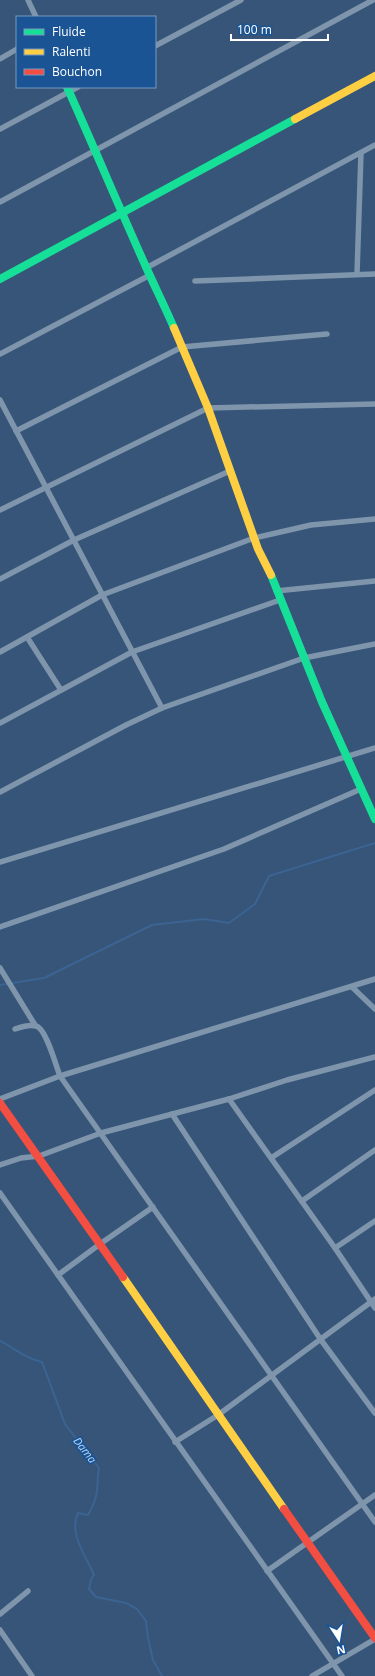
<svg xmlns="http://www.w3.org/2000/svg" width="375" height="1676" font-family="'Open Sans',sans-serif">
	<rect width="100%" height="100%" fill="#365579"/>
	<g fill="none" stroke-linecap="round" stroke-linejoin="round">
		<g stroke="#3b6492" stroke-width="2">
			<polyline points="0,985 44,978 152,925 204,919 229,923 255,904 269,876 375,843"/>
			<path d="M0 1341C14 1348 26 1359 42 1362L65 1424 99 1468C97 1477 98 1483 97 1491 96 1500 92 1508 88 1515L78 1513C68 1533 86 1556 94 1575L91 1579 89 1589 96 1597 126 1603 137 1609 146 1621 148 1638 153 1660 162 1676"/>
		</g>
		<g stroke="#7f95ab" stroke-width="5.5">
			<polyline points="28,0 36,17"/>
			<polyline points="155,46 241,0"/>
			<polyline points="0,59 17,49"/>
			<polyline points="0,129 78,87"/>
			<polyline points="0,202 373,0"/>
			<polyline points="146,268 375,145"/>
			<polyline points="357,274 361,153"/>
			<polyline points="195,281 375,274"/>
			<polyline points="0,354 150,275"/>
			<polyline points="0,400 162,708"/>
			<polyline points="16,431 182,347 327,334"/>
			<polyline points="0,510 208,408 375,404"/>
			<polyline points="0,579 74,540 230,471"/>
			<polyline points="276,591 375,581"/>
			<polyline points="27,637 61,690"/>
			<polyline points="0,652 102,595 254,538 311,525 375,519"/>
			<polyline points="0,723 132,652 280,600"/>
			<polyline points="0,792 126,725 162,708 304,658 375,644"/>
			<polyline points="0,862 375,748"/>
			<polyline points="0,927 224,849 361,789"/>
			<polyline points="0,968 35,1025"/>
			<polyline points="352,987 375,1009"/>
			<path d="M15 1029C21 1027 29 1024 36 1026 46 1028 56 1066 60 1076L375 1522"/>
			<polyline points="0,1099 60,1076 375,979"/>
			<polyline points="229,1099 335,1248 375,1308"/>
			<polyline points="172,1114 321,1340 375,1413"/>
			<polyline points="271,1158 375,1090"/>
			<polyline points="0,1165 21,1158 39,1156 101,1133 229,1099 287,1080 375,1057"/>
			<polyline points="0,1193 342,1676"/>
			<polyline points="302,1201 375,1150"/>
			<polyline points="335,1248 375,1221"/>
			<polyline points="58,1275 100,1244 153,1207"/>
			<polyline points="175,1442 218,1415 375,1299"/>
			<polyline points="267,1571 375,1495"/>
			<polyline points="0,1614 28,1591"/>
			<polyline points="0,1630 32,1676"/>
			<polyline points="312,1676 375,1639"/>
		</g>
		<g stroke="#16e098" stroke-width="8">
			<path d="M67 87C94 147 119 207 146 267 155 287 165 307 174 328"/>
			<polyline points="0,279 295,119"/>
			<polyline points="271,575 322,702 375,819"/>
		</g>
		<g stroke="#ffcf43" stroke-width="8">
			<polyline points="295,119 375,76"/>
			<polyline points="174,328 208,408 258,549 271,575"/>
			<polyline points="123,1277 284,1509"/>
		</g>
		<g stroke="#f24e42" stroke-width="8">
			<polyline points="0,1103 123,1277"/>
			<polyline points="284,1509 375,1638"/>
		</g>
	</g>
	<g text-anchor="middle" stroke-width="3.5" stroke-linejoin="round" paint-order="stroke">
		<g font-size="11" font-style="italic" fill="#b8d7f6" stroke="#1a5495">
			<text transform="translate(85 1450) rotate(52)" y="4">Dama</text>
		</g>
	</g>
	<rect x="16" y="16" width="140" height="72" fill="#1a5495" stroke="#7698bf"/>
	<rect x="24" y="29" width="20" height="6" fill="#16e098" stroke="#7698bf"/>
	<text x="52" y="36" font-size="12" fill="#ffffff">Fluide</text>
	<rect x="24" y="49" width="20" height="6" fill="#ffcf43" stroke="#7698bf"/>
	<text x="52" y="56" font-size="12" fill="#ffffff">Ralenti</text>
	<rect x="24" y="69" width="20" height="6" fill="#f24e42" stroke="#7698bf"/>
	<text x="52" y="76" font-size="12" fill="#ffffff">Bouchon</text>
	<g transform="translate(339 1640) rotate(168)" stroke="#1a5495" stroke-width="3" paint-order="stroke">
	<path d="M0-3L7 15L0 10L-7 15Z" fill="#ffffff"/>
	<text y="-6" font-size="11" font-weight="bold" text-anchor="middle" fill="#ffffff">N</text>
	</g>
	<path d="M231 34v6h97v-6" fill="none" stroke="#ffffff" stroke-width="2"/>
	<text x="237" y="34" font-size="12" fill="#ffffff" stroke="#1a5495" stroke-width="3" paint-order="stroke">100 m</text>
</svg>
